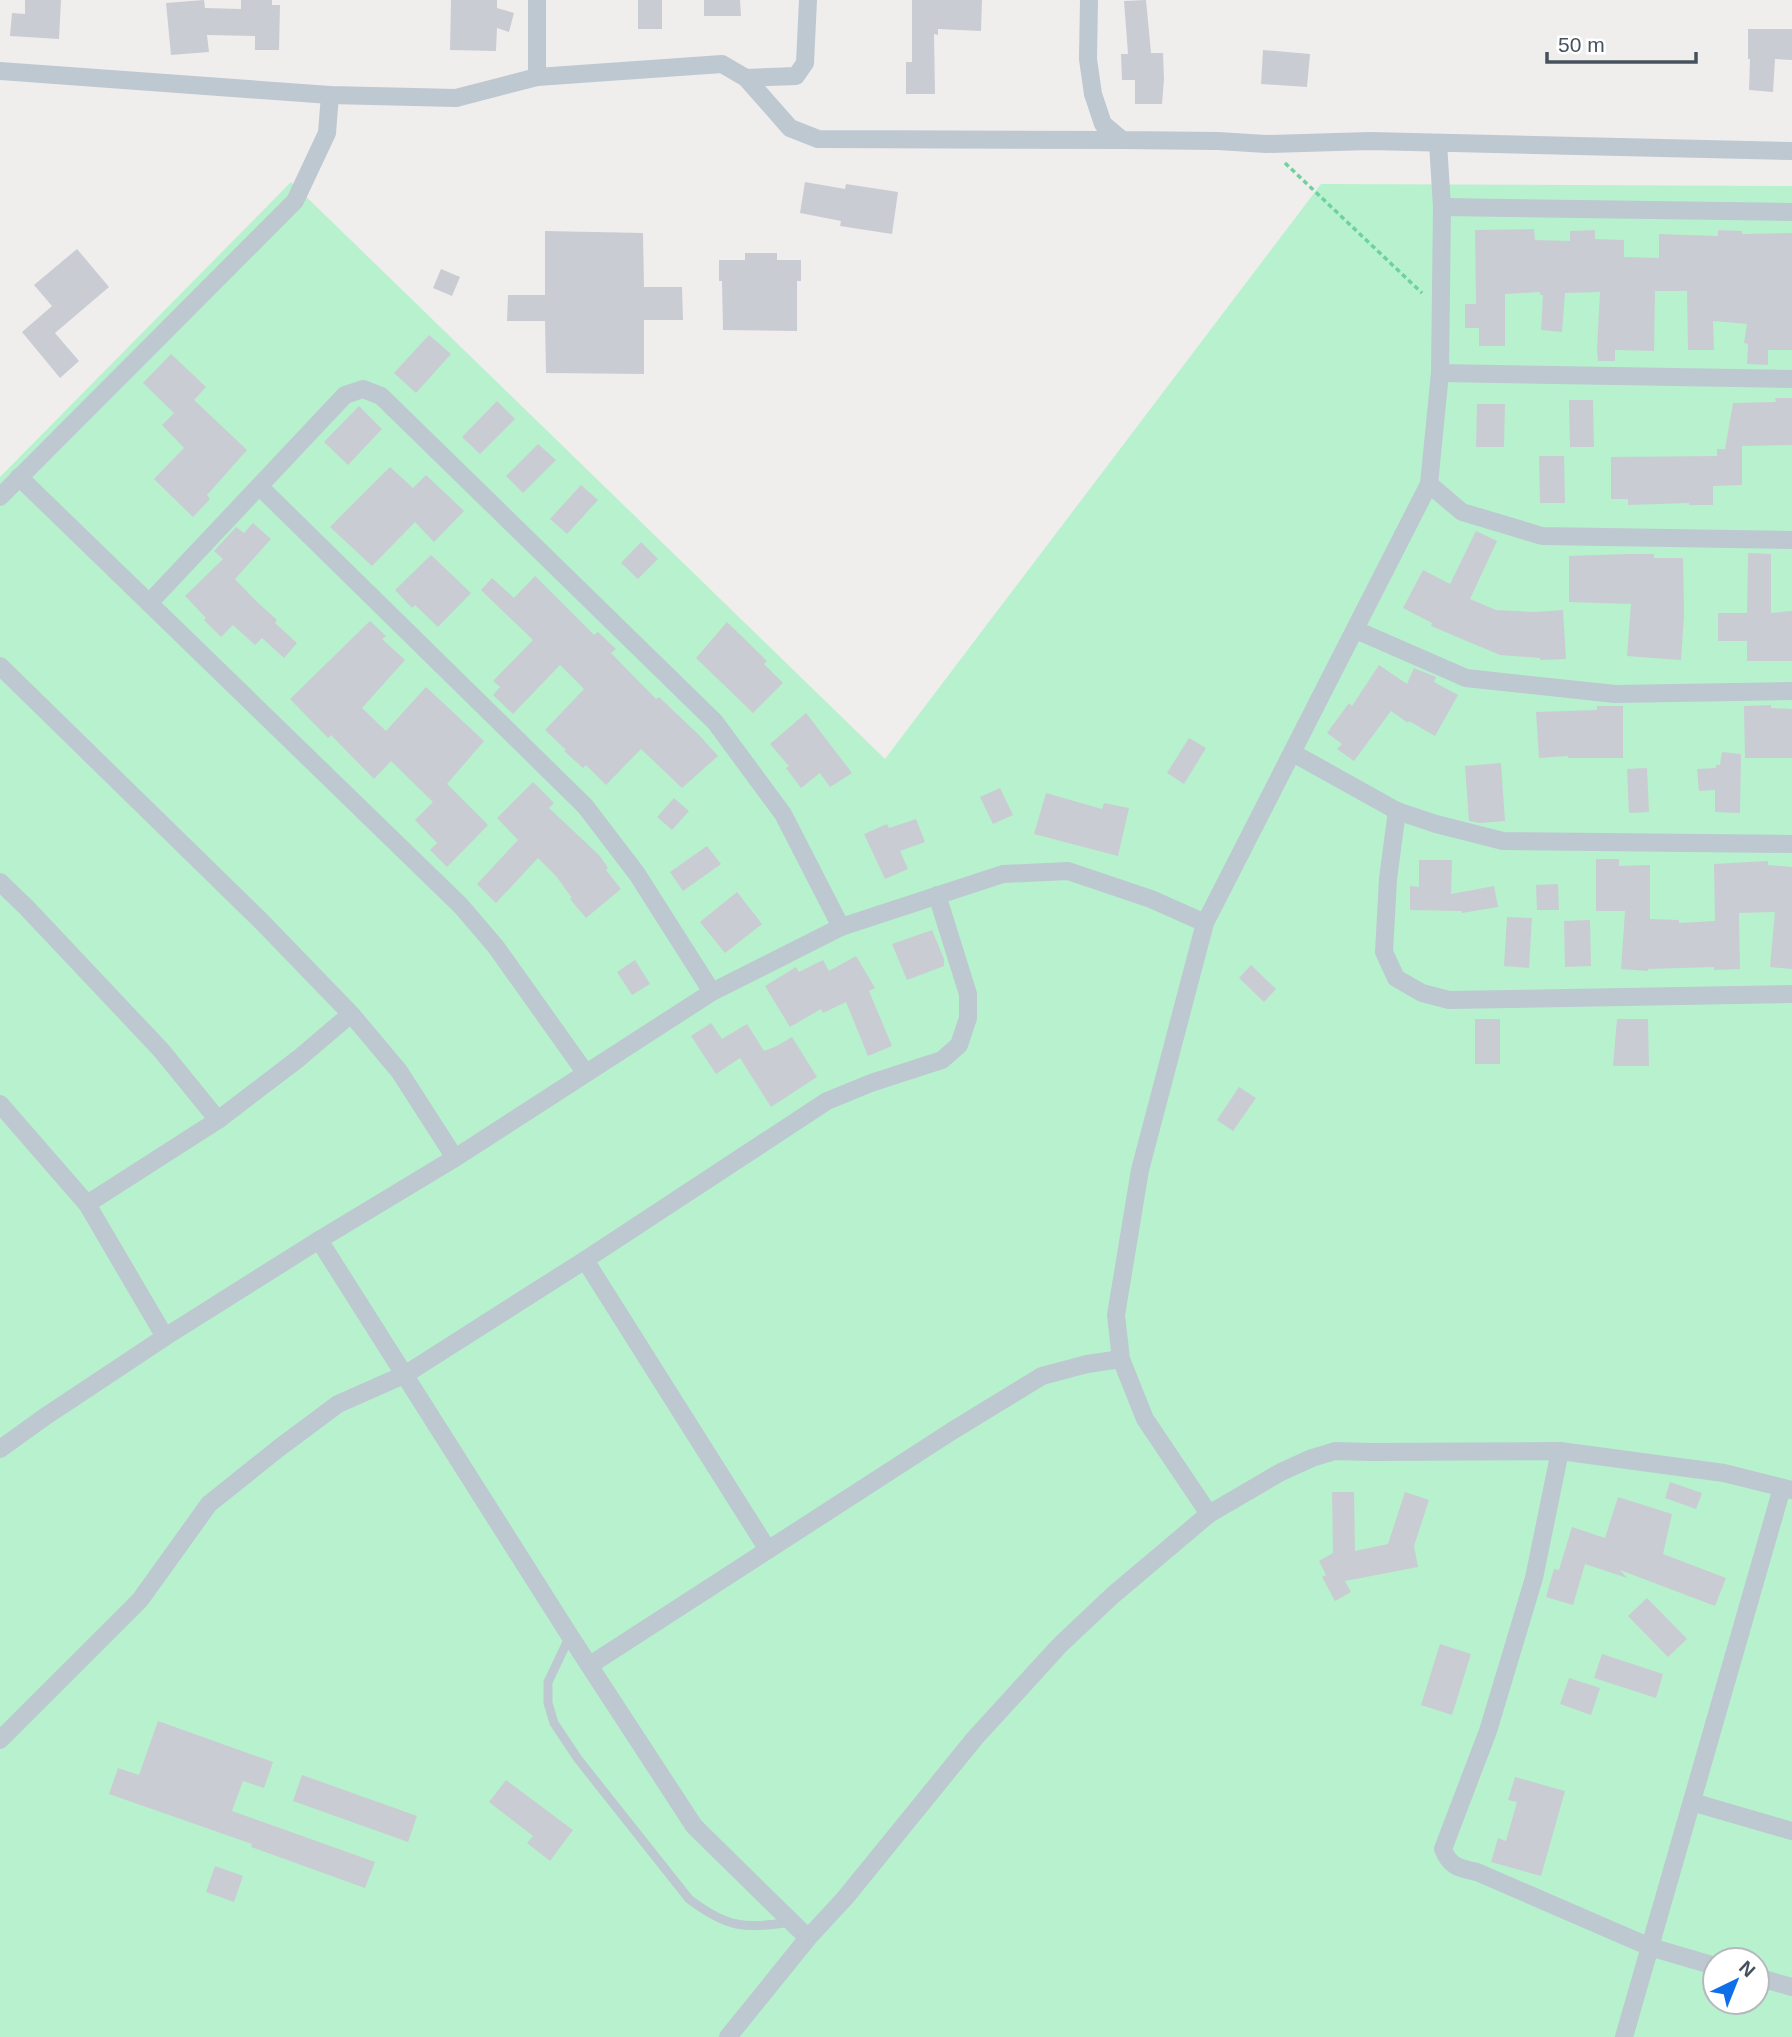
<svg xmlns="http://www.w3.org/2000/svg" width="1792" height="2037" font-family="Helvetica,sans-serif">
	<rect width="100%" height="100%" fill="#f0eded"/>
	<path fill="#b8f1ce" fill-rule="evenodd" d="M291 182 885 759 1321 184 1792 186V2037H0V477ZM1715 1960H1757V2002H1715Z"/>
	<g fill="#caccd3">
		<polygon points="25,0 61,0 59,39 10,36 12,13 25,14"/>
		<polygon points="204,0 205,8 241,9 241,0 272,0 272,5 280,5 279,50 255,50 255,36 207,35 209,52 171,55 166,3"/>
		<polygon points="451,0 497,0 497,8 514,13 509,32 497,28 496,51 450,50"/>
		<rect x="638" y="0" width="24" height="29"/>
		<polygon points="704,0 740,0 741,16 704,16"/>
		<polygon points="912,0 982,0 981,31 938,29 938,35 934,34 935,94 906,94 906,62 912,62"/>
		<polygon points="1146,0 1151,53 1163,53 1164,79 1162,104 1135,104 1135,80 1122,80 1121,54 1128,54 1124,1"/>
		<polygon points="1748,29 1792,29 1792,60 1775,59 1773,92 1749,90 1750,59 1748,59"/>
		<polygon points="1263,50 1310,54 1307,87 1261,84"/>
		<polygon points="805,182 845,189 846,184 898,192 892,234 840,226 841,221 800,213"/>
		<polygon points="1534,229 1535,240 1570,241 1570,231 1595,230 1595,239 1624,240 1624,257 1659,258 1659,234 1718,236 1718,230 1742,231 1742,234 1792,233 1792,350 1768,350 1768,365 1747,364 1748,344 1744,343 1747,324 1713,321 1714,350 1688,350 1687,291 1655,291 1654,351 1615,350 1615,361 1598,361 1597,349 1600,292 1565,293 1562,332 1541,330 1543,295 1540,295 1540,292 1505,294 1505,346 1479,346 1479,328 1465,328 1465,304 1476,304 1475,230"/>
		<polygon points="545,231 643,233 644,287 682,287 683,320 644,320 644,374 546,373 545,321 507,321 508,295 545,295"/>
		<polygon points="77,249 109,287 55,333 79,361 60,378 22,332 52,306 34,285"/>
		<polygon points="745,253 777,253 777,260 801,260 801,281 797,281 797,331 723,330 722,281 719,281 719,260 745,260"/>
		<polygon points="441,269 460,277 452,296 433,288"/>
		<polygon points="429,335 451,354 416,393 394,373"/>
		<polygon points="171,354 206,387 194,400 247,450 207,495 210,499 193,517 154,479 184,448 162,425 174,413 143,383"/>
		<polygon points="1775,398 1792,398 1792,445 1742,446 1742,485 1713,486 1713,505 1689,505 1689,503 1628,505 1628,499 1611,499 1611,457 1717,456 1717,449 1725,449 1733,403 1776,402"/>
		<polygon points="1569,400 1593,400 1594,447 1570,447"/>
		<polygon points="497,401 515,419 480,454 462,437"/>
		<polygon points="1477,404 1505,404 1504,447 1476,447"/>
		<polygon points="359,406 382,429 348,465 324,442"/>
		<polygon points="538,444 556,460 523,493 506,476"/>
		<polygon points="1539,456 1564,456 1565,503 1540,503"/>
		<polygon points="390,467 413,488 426,475 464,511 434,542 415,522 372,566 330,527"/>
		<polygon points="581,485 598,500 567,534 550,519"/>
		<polygon points="253,523 271,539 235,579 256,601 277,620 275,623 297,643 284,658 262,638 255,645 233,625 221,637 204,620 206,618 185,596 223,559 214,551 236,527 244,533"/>
		<polygon points="1476,531 1497,541 1470,599 1496,610 1534,612 1563,610 1566,659 1540,660 1540,658 1500,655 1431,626 1432,623 1403,608 1423,570 1450,584"/>
		<polygon points="641,542 658,559 638,579 621,563"/>
		<polygon points="1748,553 1771,554 1771,613 1792,611 1792,661 1747,661 1747,641 1718,641 1718,613 1747,613"/>
		<polygon points="1628,554 1654,554 1654,558 1683,558 1684,616 1681,660 1627,656 1631,604 1569,602 1569,556"/>
		<polygon points="431,555 471,593 438,627 415,605 412,608 395,590"/>
		<polygon points="535,576 594,635 598,632 616,649 611,653 656,699 659,697 699,735 718,756 682,788 641,749 606,785 586,765 583,768 564,751 566,750 545,730 584,689 560,665 513,714 493,695 500,687 493,681 533,640 481,590 492,578 514,598"/>
		<polygon points="370,621 386,636 382,639 405,660 362,708 386,731 426,687 484,741 447,784 488,825 447,867 430,850 437,843 415,820 433,802 391,761 374,779 331,735 328,738 290,699"/>
		<polygon points="727,622 767,661 764,664 783,683 753,713 696,658"/>
		<polygon points="1379,665 1407,684 1414,668 1436,677 1434,682 1458,695 1435,736 1409,721 1408,723 1391,711 1354,761 1337,749 1342,744 1327,733 1349,703 1352,706"/>
		<polygon points="1771,705 1771,708 1792,709 1792,758 1745,758 1744,706"/>
		<polygon points="1597,706 1623,706 1623,758 1568,758 1568,756 1539,758 1536,712 1597,710"/>
		<polygon points="806,713 852,773 830,787 820,773 801,788 786,768 789,766 770,744"/>
		<polygon points="1189,738 1206,748 1184,784 1167,773"/>
		<polygon points="1722,752 1741,754 1740,813 1715,812 1715,790 1699,791 1697,769 1716,768 1716,765 1720,765"/>
		<polygon points="1501,763 1505,821 1480,823 1469,821 1465,766"/>
		<polygon points="1647,768 1649,812 1629,813 1627,769"/>
		<polygon points="533,782 554,803 549,808 599,855 608,868 606,870 621,889 586,918 570,899 572,898 556,876 538,858 496,903 477,884 518,840 497,818"/>
		<polygon points="1000,788 1013,815 993,824 980,797"/>
		<polygon points="1046,793 1102,809 1104,803 1129,808 1118,856 1034,834"/>
		<polygon points="674,798 689,811 672,830 657,817"/>
		<polygon points="916,819 925,842 900,851 908,869 885,879 864,834 887,824 889,828"/>
		<polygon points="707,846 721,864 683,891 670,872"/>
		<polygon points="1596,859 1619,859 1619,866 1650,865 1650,919 1679,920 1679,923 1715,921 1714,864 1768,861 1768,865 1792,867 1792,969 1770,967 1775,912 1739,913 1740,969 1714,970 1714,967 1648,969 1648,971 1621,969 1625,911 1596,911"/>
		<polygon points="1419,860 1452,860 1451,894 1494,886 1498,907 1462,913 1462,911 1410,910 1410,886 1419,887"/>
		<polygon points="1558,884 1559,910 1537,910 1536,885"/>
		<polygon points="737,892 762,924 725,953 700,922"/>
		<polygon points="1507,917 1532,918 1529,968 1504,966"/>
		<polygon points="1590,920 1591,966 1565,967 1564,921"/>
		<polygon points="932,930 944,959 944,966 907,980 892,944"/>
		<polygon points="856,956 875,988 869,991 892,1046 868,1056 846,1002 823,1013 821,1009 790,1027 765,986 796,967 799,972 823,960 829,971"/>
		<polygon points="635,960 650,984 632,995 617,972"/>
		<polygon points="1251,965 1276,989 1264,1002 1239,978"/>
		<rect x="1475" y="1019" width="25" height="45"/>
		<polygon points="1617,1019 1648,1019 1649,1066 1613,1066"/>
		<polygon points="711,1023 722,1039 747,1024 764,1051 777,1046 792,1037 817,1077 771,1107 740,1058 716,1074 691,1036"/>
		<polygon points="1239,1087 1256,1098 1233,1131 1217,1120"/>
		<polygon points="1670,1482 1702,1493 1696,1509 1665,1498"/>
		<polygon points="1332,1492 1354,1492 1355,1551 1388,1544 1405,1492 1429,1500 1414,1546 1418,1567 1345,1581 1351,1592 1335,1601 1322,1577 1326,1575 1319,1561 1333,1553"/>
		<polygon points="1618,1497 1672,1514 1663,1554 1726,1578 1715,1606 1620,1570 1627,1578 1585,1564 1573,1605 1546,1597 1554,1569 1559,1570 1572,1527 1605,1538"/>
		<polygon points="1647,1598 1687,1639 1668,1657 1628,1616"/>
		<polygon points="1440,1644 1471,1654 1452,1715 1421,1705"/>
		<polygon points="1602,1654 1663,1674 1656,1698 1594,1678"/>
		<polygon points="1569,1678 1600,1688 1591,1715 1560,1704"/>
		<polygon points="158,1721 273,1762 264,1788 243,1781 232,1811 375,1862 365,1888 251,1847 252,1844 109,1794 118,1768 139,1775"/>
		<polygon points="302,1775 417,1816 408,1842 293,1801"/>
		<polygon points="1515,1777 1565,1791 1541,1876 1491,1862 1498,1838 1506,1841 1517,1802 1508,1800"/>
		<polygon points="506,1780 573,1830 550,1861 527,1843 533,1836 489,1802"/>
		<polygon points="215,1866 243,1876 234,1902 206,1892"/>
	</g>
	<g fill="none" stroke-linecap="round" stroke-linejoin="round">
		<polyline stroke="#6fd1a0" stroke-width="3.5" stroke-dasharray="5 3.5" stroke-linecap="butt" points="1285,163 1422,293"/>
		<path stroke="#bdc8d1" stroke-width="9" d="M570 1636 548 1682V1703L554 1723 578 1759 689 1899C727 1928 744 1929 791 1922"/>
		<g stroke="#bdc8d1" stroke-width="18">
			<polyline points="1089,0 1088,59 1093,94 1103,124 1122,140 1218,141 1266,144 1370,141 1792,151"/>
			<polyline points="0,71 330,95 456,98 537,77 537,0"/>
			<polyline points="537,77 722,64 746,78 790,128 818,139 1122,140"/>
			<polyline points="746,78 796,76 805,63 808,0"/>
			<polyline points="1442,207 1792,212"/>
			<polyline points="1440,373 1792,379"/>
			<polyline points="19,477 149,603 345,395 363,389 381,396 715,722 783,814 841,927"/>
			<polyline points="1429,484 1462,512 1542,536 1792,540"/>
			<polyline points="260,487 585,806 637,874 712,992"/>
			<polyline points="0,497 295,201 327,133 330,95"/>
			<polyline points="149,603 461,906 496,947 585,1072"/>
			<polyline points="1356,630 1466,678 1615,694 1792,691"/>
			<polyline points="0,666 261,921 351,1014 399,1071 455,1158"/>
			<polyline points="1293,753 1397,811 1436,824 1503,841 1792,844"/>
			<polyline points="1397,811 1388,879 1384,952 1396,978 1422,993 1449,1000 1792,994"/>
			<polyline points="0,882 26,907 161,1050 218,1120"/>
			<polyline points="0,1104 87,1204 165,1337"/>
			<polyline points="87,1204 218,1120 298,1059 351,1014"/>
			<polyline points="319,1240 570,1636 694,1826 808,1938"/>
			<polyline points="585,1260 768,1550"/>
			<polyline points="0,1449 46,1416 165,1337 319,1240 455,1158 712,992 841,927 1003,874 1068,871 1151,899 1205,923"/>
			<path d="M1560 1451 1534 1578 1488 1731 1443 1849C1450 1867 1459 1868 1477 1872L1650 1947 1715 1966"/>
			<polyline points="1209,1514 1145,1419 1121,1359 1116,1315 1140,1170 1205,923 1429,484 1440,373 1442,207 1438,143"/>
			<polyline points="590,1665 952,1431 1042,1376 1087,1364 1121,1359"/>
			<polyline points="0,1740 140,1600 209,1504 279,1448 338,1404 406,1374 585,1260 827,1101 871,1083 942,1060 959,1045 968,1018 968,994 937,895"/>
			<polyline points="1692,1802 1792,1831"/>
			<polyline points="1757,1977 1792,1987"/>
			<polyline points="728,2037 808,1938 845,1898 975,1738 1060,1645 1113,1595 1209,1514 1281,1472 1312,1458 1335,1451 1370,1452 1560,1451 1724,1473 1792,1490"/>
			<polyline points="1624,2037 1782,1488"/>
		</g>
	</g>
	<g transform="translate(1736 1981) rotate(43)"><circle r="33" fill="#ffffff" stroke="#b5b9be" stroke-width="2"/>
	<path d="M0-5L12 26L0 18L-12 26Z" fill="#0f6fe9"/>
	<text y="-10" font-size="19" font-weight="bold" text-anchor="middle" fill="#45515c">N</text>
	</g>
	<path d="M1547 52v10h149v-10" fill="none" stroke="#45515c" stroke-width="3.5"/>
	<text x="1558" y="52" font-size="21" fill="#45515c" stroke="#ffffff" stroke-width="5" paint-order="stroke">50 m</text>
</svg>
